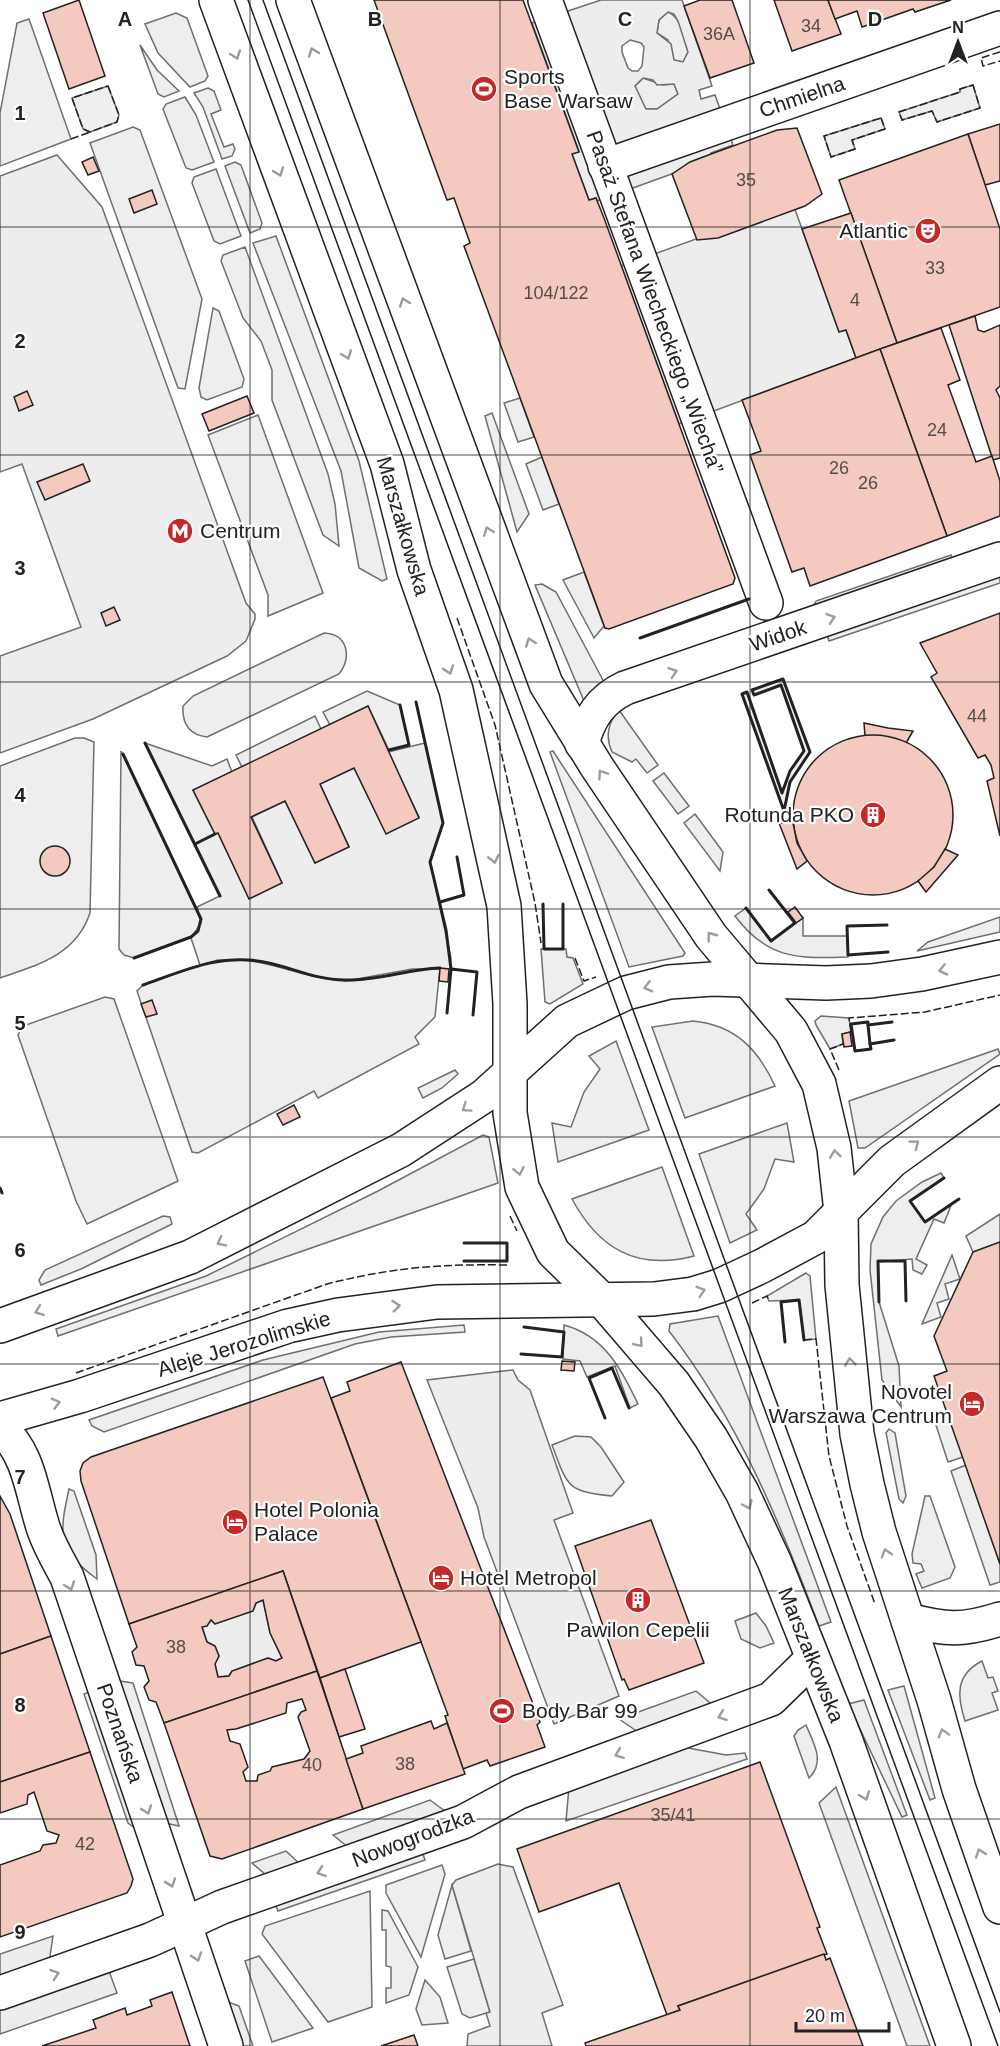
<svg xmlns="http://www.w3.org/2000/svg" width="1000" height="2046" font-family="Arial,sans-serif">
	<rect width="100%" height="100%" fill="#fff"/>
	<g fill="#eee" stroke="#6f6f6f" stroke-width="1.5">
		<path d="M668 12C682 17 684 40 688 52L683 62 674 60 668 40 657 33 659 20Z"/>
		<polygon points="176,13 187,18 208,76 205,81 190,87 158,53 145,24"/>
		<polygon points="29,19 71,139 0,166 0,113 17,23"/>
		<polygon points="140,45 157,70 179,91 164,97 158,94"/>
		<polygon points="643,78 663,85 674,84 678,94 657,109 645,109 635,86"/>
		<polygon points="973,85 980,108 937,122 932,111 902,120 899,112 960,92 960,89"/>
		<polygon points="108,86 119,115 117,122 90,132 83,129 72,98"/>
		<polygon points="208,88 214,91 221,110 211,114 224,147 233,144 235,149 232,156 222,159 203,107 194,93"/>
		<polygon points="185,97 196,115 214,162 192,170 186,168 163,109 166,104"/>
		<polygon points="881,118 885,129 852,140 855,149 831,157 824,136"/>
		<polygon points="133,127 140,130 202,299 185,389 178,388 90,143"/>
		<polygon points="235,162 241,165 262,223 260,229 250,233 225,166"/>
		<polygon points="216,169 241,236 220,244 214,241 192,183 194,177"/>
		<polygon points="276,236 359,461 387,579 382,581 359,568 341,471 253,243"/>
		<polygon points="245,247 328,474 335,504 339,546 323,535 272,400 272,370 261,341 243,318 221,261 223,255"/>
		<polygon points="213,308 219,311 244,379 242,387 207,400 201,397 199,388"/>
		<polygon points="520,398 534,437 518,442 504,403"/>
		<polygon points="492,413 529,514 517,532 485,416"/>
		<polygon points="258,415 323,593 268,616 268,595 208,435"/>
		<polygon points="542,457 559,504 543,510 526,464"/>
		<polygon points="584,572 604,626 594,638 563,580"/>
		<polygon points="542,584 556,592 605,684 584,701 535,585"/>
		<path d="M324 633C348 634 352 657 339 674L207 737C189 735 182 723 183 706L193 696Z"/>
		<polygon points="783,679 810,752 790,782 784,811 742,694 747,692 782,792 790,771 804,750 781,685 754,695 752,690"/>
		<polygon points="367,691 400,705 409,745 389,750 368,706 330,725 323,712"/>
		<path d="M619 710 658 765 647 773 636 759 632 762 612 752C605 737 608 722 619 710Z"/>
		<polygon points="315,716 321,729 242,767 236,755"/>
		<path d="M75 738H84L94 742 90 913C76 955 38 965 0 978V766Z"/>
		<polygon points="145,743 212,766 227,759 232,772 193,790 215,834 195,844"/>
		<polygon points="121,751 201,919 198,931 191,937 134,958 124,955 119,949"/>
		<polygon points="553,751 685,953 683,956 629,967 550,752"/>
		<polygon points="664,773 689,806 678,814 653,781"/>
		<polygon points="695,814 723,852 720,871 684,823"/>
		<path d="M746 908 771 940 803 918V936H847L848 957C798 959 767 959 735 916Z"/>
		<polygon points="1000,917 1000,932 917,951 928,942"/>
		<polygon points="541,949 566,949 567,957 573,958 583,984 550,1004 545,1002"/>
		<path d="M229 959C271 960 300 977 338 980 372 983 406 969 440 968L435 1017 415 1037 419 1044 318 1098 314 1091 198 1153 192 1152 137 991 143 985 209 962Z"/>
		<polygon points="105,997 114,999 178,1181 87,1224 76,1201 18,1035 23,1026"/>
		<polygon points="821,1016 849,1018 851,1032 842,1034 843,1044 830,1049 816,1025 815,1021"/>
		<path d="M693 1021C735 1025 758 1049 775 1086L685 1118 652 1027Z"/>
		<polygon points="616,1041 649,1130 558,1162 552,1123 571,1127 584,1092 600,1069 589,1056"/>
		<polygon points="998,1049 1000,1054 865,1148 858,1148 849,1101"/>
		<polygon points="455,1070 458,1074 442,1088 423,1098 418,1088"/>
		<polygon points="787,1123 794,1162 775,1159 764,1189 746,1214 757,1230 730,1243 699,1154"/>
		<polygon points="483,1135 489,1137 498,1183 58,1336 56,1329 206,1276 378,1191"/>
		<path d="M662 1167 694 1256C637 1271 599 1249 572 1199Z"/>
		<polygon points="941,1173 944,1178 910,1201 925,1222 952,1203 944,1223 934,1219 916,1259 927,1265 922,1274 913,1270 912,1259 878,1262 879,1302 899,1366 901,1407 882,1380 870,1270 871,1244 883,1217 896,1201 922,1182"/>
		<polygon points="1000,1214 1000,1242 973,1252 966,1236"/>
		<polygon points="163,1216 170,1217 172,1224 81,1269 41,1285 39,1280 45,1270"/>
		<polygon points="952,1255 960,1279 945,1284 949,1299 937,1303 941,1317 922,1324"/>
		<polygon points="806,1273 810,1276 816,1339 804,1340 799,1300 769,1301 767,1296"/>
		<path d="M718 1316 831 1622 819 1626C780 1522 738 1420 669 1331L670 1324Z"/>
		<polygon points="464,1325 465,1332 391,1337 355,1344 104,1432 92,1426 89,1420 263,1360 379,1332"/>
		<path d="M564 1325C605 1336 621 1369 638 1404L630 1408 615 1366 587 1377 580 1361 563 1359Z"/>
		<polygon points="948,1414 963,1457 948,1462 934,1419"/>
		<polygon points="889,1429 895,1433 906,1496 903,1503 899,1499 886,1433"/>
		<path d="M575 1436 591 1437 601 1447 624 1482 612 1496C566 1491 568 1487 552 1445Z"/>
		<polygon points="966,1465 1000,1564 1000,1582 990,1585 951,1471"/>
		<path d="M69 1489 74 1491 96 1555 97 1579C57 1550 59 1534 69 1489Z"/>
		<polygon points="925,1496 930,1496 955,1567 950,1578 922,1588 916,1574 924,1571 921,1564 913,1563 912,1554"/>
		<polygon points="756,1613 766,1626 774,1643 760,1648 741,1639 735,1621"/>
		<path d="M982 1661 988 1678 993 1677 998 1691 992 1693 998 1710 965 1721C957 1696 955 1675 982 1661Z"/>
		<polygon points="904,1686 935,1798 930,1800 888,1690"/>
		<polygon points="864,1700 907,1815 902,1817 848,1704"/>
		<path d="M806 1725C813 1742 826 1762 809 1778L794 1736 798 1730Z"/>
		<polygon points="683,1747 726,1755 745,1753 747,1759 566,1821 569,1787"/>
		<polygon points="442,1865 445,1874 421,1957 386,1893 386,1885"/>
		<polygon points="452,1885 471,1951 445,1959 438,1935"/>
		<polygon points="370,1891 372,2007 328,2022 262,1934 265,1926"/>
		<polygon points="382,1910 388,1911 418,1967 409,1995 386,2003 386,1988 391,1988 391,1967 386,1966 386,1930 382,1930"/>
		<polygon points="259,1956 313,2028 272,2042 245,1961"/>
		<polygon points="474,1959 490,2012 470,2018 462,2014 447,1967"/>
		<polygon points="425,1980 440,1997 448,2023 422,2025 416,2009"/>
	</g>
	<g fill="#ededed" stroke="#6f6f6f" stroke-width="1.5" fill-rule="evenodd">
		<path d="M601 0H682L712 86 699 90 701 99 715 95 733 145 711 153 713 159 597 201 596 198 589 200 572 154 579 151 532 23ZM668 12 674 14 678 21 688 52 683 62 674 60 671 44 657 33 659 20ZM630 40 641 43 644 47 642 66 638 71H632L628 68 622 52V46ZM643 78 653 80 657 85 674 84 678 94 657 109H646L635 86Z"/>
		<polygon points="57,155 102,207 246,603 255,614 255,619 246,641 227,656 93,719 0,753 0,656 81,627 22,464 0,472 0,176"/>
		<polygon points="793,204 839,331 846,330 856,358 679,424 621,266"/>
		<polygon points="951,555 954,565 810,614 816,601"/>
		<polygon points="1000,572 1000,583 829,641 826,632"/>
		<polygon points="425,743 443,823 430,862 451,958 450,969 412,969 346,981 314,976 253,960 218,960 200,965 191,938 201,923 197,907 220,896 195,844 218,833 249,898 282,883 252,817 285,801 315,863 349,847 320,784 354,768 386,833 419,817 388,752"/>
		<polygon points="513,1370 518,1380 530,1390 573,1513 554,1520 619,1696 554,1724 484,1537 478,1508 427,1380"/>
		<polygon points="263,1600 270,1632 282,1658 276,1661 268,1658 232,1671 229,1676 218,1677 215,1664 219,1656 215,1646 207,1642 202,1627 211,1620 215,1624 253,1611 256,1603"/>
		<polygon points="113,1680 133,1683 179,1826 160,1822"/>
		<polygon points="94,1690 136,1829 128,1823 84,1694"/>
		<polygon points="696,1691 716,1708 641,1734 619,1719"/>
		<polygon points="836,1787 930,2046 907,2046 819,1803"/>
		<polygon points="430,1800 453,1817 354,1852 333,1835"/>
		<polygon points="286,1851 305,1869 273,1881 252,1863"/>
		<polygon points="422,1851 425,1860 278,1911 275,1903"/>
		<polygon points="498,1864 513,1867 563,2005 542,2013 552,2046 467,2046 468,2034 490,2026 486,2013 490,2012 452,1885 456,1880"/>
		<polygon points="53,1936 49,1963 0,1979 0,1954"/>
		<polygon points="109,1971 117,1993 0,2034 0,2009"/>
		<polygon points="220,1999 239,2006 253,2046 236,2046"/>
	</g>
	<g fill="#f3c9c0" stroke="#222" stroke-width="1.5" fill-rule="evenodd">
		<polygon points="79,0 105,76 69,89 43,13"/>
		<polygon points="374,0 523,0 579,152 572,154 589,200 596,198 604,218 735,578 733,584 609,629 605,628 464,246 470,243 454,198 447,200"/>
		<polygon points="700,0 732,0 754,63 710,78 684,6"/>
		<polygon points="774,0 828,0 841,34 792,51"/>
		<polygon points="828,0 951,0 915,12 913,9 862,27 857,11 835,19"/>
		<polygon points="1000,124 1000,181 985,185 968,134"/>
		<polygon points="797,128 822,194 805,206 718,238 697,240 672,174 690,162 711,154 777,130"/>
		<polygon points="968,134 1000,229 1000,307 897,343 839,180"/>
		<polygon points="93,157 99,171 88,175 82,162"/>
		<polygon points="152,190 157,204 134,213 129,199"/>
		<polygon points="851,213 897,343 856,358 846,330 839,332 802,229"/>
		<polygon points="975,316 978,330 984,332 1000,325 1000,386 996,390 1000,398 1000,458 993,460 949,325"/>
		<polygon points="941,328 960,380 948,385 976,462 992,456 1000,481 1000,516 947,536 880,349"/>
		<polygon points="880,349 947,536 810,586 804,568 792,572 750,455 761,451 742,400"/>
		<polygon points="27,391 33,405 19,411 14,397"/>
		<polygon points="247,396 254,413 209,431 202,414"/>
		<polygon points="83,464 90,481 45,500 37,482"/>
		<polygon points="114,607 120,620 106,626 101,613"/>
		<polygon points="1000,613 1000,836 987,781 994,778 991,765 985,755 978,758 931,677 937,673 920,643"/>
		<polygon points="368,706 419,818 386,834 354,768 320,784 349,847 315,863 285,801 251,817 282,883 249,899 218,833 215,834 193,790"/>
		<polygon points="864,723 888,728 913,731 906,743 886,737 865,736"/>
		<circle cx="873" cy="815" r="80"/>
		<polygon points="779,823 793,823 797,843 807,861 797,869"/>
		<circle cx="55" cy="861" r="15"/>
		<polygon points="945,849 958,855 926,892 918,881 934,867"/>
		<polygon points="795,907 803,918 796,923 788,912"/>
		<polygon points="440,968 449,969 448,982 439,981"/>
		<polygon points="152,1000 157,1014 146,1017 141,1004"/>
		<polygon points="850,1032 852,1046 844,1047 842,1034"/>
		<polygon points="294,1105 300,1117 283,1125 277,1114"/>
		<polygon points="1000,1242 1000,1564 934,1376 947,1371 934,1336 973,1252"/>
		<polygon points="562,1361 575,1362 574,1371 561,1370"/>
		<polygon points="401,1362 540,1722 537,1725 545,1747 490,1766 487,1760 463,1769 445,1716 448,1715 331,1398 350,1391 347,1382"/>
		<polygon points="323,1377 421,1642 320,1678 283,1571 129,1624 81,1481 80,1471 83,1463 91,1457"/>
		<polygon points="0,1496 10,1514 51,1636 0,1654"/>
		<polygon points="651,1520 704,1663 629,1690 624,1679 622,1680 575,1546"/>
		<path d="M283 1571 317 1671 164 1723 156 1702 149 1700 144 1687 149 1681 144 1666 136 1665 132 1652 137 1647 129 1624ZM263 1600 270 1633 282 1658 276 1661 268 1658 232 1671 229 1676 218 1677 215 1664 219 1656 215 1646 207 1642 202 1627 207 1626 211 1620 215 1624 253 1611 256 1603Z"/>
		<polygon points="51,1636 90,1752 0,1782 0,1654"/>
		<polygon points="345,1669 365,1729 339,1737 320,1678"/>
		<path d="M317 1671 363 1809 222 1859 210 1856 164 1723ZM302 1699 306 1710 301 1712 298 1717 310 1751 304 1759 272 1767 270 1771 258 1775 257 1781H246L243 1772 248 1767 240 1744 230 1741 227 1730 236 1729 286 1713 287 1703Z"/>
		<polygon points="431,1721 434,1729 447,1723 465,1774 363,1809 346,1759 363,1753 361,1746"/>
		<polygon points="90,1752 133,1879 131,1886 127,1893 0,1937 0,1865 40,1851 43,1845 56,1843 59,1835 47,1831 34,1792 28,1795 27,1804 0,1813 0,1782"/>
		<polygon points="760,1762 820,1927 817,1928 827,1954 678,2006 680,2010 667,2015 619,1883 539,1912 517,1849"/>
		<polygon points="824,1954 826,1960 830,1958 863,2046 586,2046 585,2043 680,2010 678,2006"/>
		<polygon points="172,1992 190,2046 42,2046 96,2028 93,2020 125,2008 127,2015 152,2006 150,2000"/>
		<polygon points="414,2035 418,2046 381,2046"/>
	</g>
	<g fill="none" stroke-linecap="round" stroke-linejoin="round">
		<g stroke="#222" stroke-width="36">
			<g id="minor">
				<polyline points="545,0 766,603"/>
				<polyline points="605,166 1000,28"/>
				<path d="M582 744C589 718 600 700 625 688L1000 559"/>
				<path d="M0 1428C30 1453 32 1495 44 1530 50 1547 59 1562 67 1577L226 2046"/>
				<path d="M908 1620C945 1630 963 1631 1000 1619"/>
				<polyline points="0,1993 150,1940 222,1907 463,1822 519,1792 771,1699 812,1659"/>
			</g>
		</g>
		<g stroke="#222" stroke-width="36">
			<g id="major">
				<polyline points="216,0 387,464 414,570 456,690 504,906 510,1004 510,1113 522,1187 553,1252 601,1299 674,1384 711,1438 742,1492 775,1563 846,1741 954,2046"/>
				<polyline points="293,0 546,684 597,767 711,936 791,1031 819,1084 834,1148 841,1212 842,1285 857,1434 867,1484 879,1532 934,1700 959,1789 1000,1907"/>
				<polyline points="0,1326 190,1257 401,1150 484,1096 567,1021 626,993 669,982 713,979 826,983 871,981 922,974 1000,957"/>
				<polyline points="0,1419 80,1396 288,1326 338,1315 437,1302 654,1299 693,1294 719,1286 762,1266 816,1237 892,1161 1000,1083"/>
			</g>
		</g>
		<use href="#minor" stroke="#fff" stroke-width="33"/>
		<use href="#major" stroke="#fff" stroke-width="33"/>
		<g stroke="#222" stroke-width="1.5">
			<polyline points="248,0 998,2046"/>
			<polyline points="263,0 1000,2012"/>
		</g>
		<g stroke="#222" stroke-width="1.5" stroke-dasharray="8 3" stroke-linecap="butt">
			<polyline points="1000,52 981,58 983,66 1000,61"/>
			<polygon points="973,85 980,108 937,122 932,111 902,120 899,112 960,92 960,89"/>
			<polygon points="108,86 119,115 117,122 90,132 83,129 72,98"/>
			<polygon points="881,118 885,129 852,140 855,149 831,157 824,136"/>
			<polyline points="71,139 90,132"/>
			<polyline points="457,618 495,725 535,903 541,943"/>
			<polyline points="575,958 584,981 596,977"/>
			<polyline points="851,1032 849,1018 925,1012 1000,995"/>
			<polyline points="839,1070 830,1049 843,1044"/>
			<polyline points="510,1216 517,1231"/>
			<polyline points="752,1303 767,1296 769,1301"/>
			<polyline points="804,1340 816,1339 829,1456 847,1526 875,1604"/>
			<path d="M76 1373 327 1284C394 1267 440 1264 508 1265"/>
		</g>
		<g stroke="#222" stroke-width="3">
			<polyline points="640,638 749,599"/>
			<polygon points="783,679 810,752 790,782 784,811 742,694 747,692 782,793 790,771 804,751 781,685 754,695 752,690"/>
			<polyline points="416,702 443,823 430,862 446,930 451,969"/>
			<polyline points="145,743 220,896"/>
			<polyline points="389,750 409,745 400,705"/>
			<polyline points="123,754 201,919 198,931 191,937 134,958"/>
			<polyline points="195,844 215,834"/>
			<polyline points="440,902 464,895 457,857"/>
			<polyline points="543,904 544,949 563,949 563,904"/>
			<polyline points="746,908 771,941 795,923 769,890"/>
			<polyline points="887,925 847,926 848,955 888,952"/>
			<path d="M143 985C183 971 221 953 264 962 291 967 316 980 344 980 377 981 408 969 440 968"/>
			<polyline points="447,1013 451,969 477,972 473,1015"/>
			<polyline points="892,1022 868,1025 870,1044 894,1040"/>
			<polyline points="868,1025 868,1022 851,1024 855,1051 871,1049 870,1044"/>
			<polyline points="944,1178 910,1201 925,1222 959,1199"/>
			<polyline points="0,1188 2,1193"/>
			<polyline points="464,1243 507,1243 507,1261 464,1261"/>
			<polyline points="879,1302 878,1261 905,1261 906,1301"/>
			<polyline points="785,1342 781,1302 799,1300 804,1340"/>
			<polyline points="521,1354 562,1357 564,1332 524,1327"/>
			<polyline points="605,1418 589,1378 612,1368 629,1408"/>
		</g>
	</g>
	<defs><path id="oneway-chevron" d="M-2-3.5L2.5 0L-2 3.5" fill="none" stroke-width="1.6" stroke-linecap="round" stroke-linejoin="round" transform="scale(1.5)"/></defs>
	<g stroke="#9c9c9c">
		<use href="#oneway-chevron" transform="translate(313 52) rotate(-110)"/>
		<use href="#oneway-chevron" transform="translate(236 55) rotate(70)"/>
		<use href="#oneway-chevron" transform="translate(279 172) rotate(70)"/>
		<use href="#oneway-chevron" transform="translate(404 302) rotate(-110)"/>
		<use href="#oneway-chevron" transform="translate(347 355) rotate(70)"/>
		<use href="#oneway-chevron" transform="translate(488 531) rotate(-110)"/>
		<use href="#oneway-chevron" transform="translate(831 618) rotate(-19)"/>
		<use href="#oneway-chevron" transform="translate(530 642) rotate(-111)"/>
		<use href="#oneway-chevron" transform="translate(449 670) rotate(71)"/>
		<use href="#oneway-chevron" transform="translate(673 672) rotate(-19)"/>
		<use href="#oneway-chevron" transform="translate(602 774) rotate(-124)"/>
		<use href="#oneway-chevron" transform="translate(494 859) rotate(77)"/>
		<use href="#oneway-chevron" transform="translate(711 936) rotate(-127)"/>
		<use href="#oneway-chevron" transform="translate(943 970) rotate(167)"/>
		<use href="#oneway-chevron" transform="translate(648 987) rotate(166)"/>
		<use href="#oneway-chevron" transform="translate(466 1108) rotate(145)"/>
		<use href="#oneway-chevron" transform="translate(915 1144) rotate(-37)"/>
		<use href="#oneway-chevron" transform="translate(835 1154) rotate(-97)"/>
		<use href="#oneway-chevron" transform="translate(519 1171) rotate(79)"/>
		<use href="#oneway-chevron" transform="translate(221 1242) rotate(153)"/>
		<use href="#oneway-chevron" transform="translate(701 1291) rotate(-17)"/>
		<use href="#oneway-chevron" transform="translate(396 1306) rotate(-6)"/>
		<use href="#oneway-chevron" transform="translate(39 1311) rotate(160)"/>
		<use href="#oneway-chevron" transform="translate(639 1343) rotate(50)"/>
		<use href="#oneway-chevron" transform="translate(850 1362) rotate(-96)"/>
		<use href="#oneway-chevron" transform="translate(56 1403) rotate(-15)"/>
		<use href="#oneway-chevron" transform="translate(748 1505) rotate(65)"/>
		<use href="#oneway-chevron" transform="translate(886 1553) rotate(-107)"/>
		<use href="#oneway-chevron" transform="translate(70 1586) rotate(70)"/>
		<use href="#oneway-chevron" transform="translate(722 1716) rotate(160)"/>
		<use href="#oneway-chevron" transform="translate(943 1733) rotate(-106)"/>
		<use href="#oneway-chevron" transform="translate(619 1754) rotate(159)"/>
		<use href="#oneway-chevron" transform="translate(865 1796) rotate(70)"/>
		<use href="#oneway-chevron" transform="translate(147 1810) rotate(71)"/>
		<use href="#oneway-chevron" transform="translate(980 1853) rotate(-110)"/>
		<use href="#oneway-chevron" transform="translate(321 1872) rotate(161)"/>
		<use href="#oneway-chevron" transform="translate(171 1883) rotate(71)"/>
		<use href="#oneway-chevron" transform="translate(197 1957) rotate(71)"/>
		<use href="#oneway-chevron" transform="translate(55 1974) rotate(-19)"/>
	</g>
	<path fill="none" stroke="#222" stroke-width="1.5" stroke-opacity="0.55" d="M250 0V2046M500 0V2046M750 0V2046M0 227H1000M0 455H1000M0 682H1000M0 909H1000M0 1137H1000M0 1364H1000M0 1591H1000M0 1819H1000"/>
	<defs>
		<g id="stadium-disc" transform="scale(1.35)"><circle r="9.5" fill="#c62828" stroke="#fff"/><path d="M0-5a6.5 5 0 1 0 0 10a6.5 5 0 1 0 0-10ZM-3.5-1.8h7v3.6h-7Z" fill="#fff"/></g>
		<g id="theatre-disc" transform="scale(1.35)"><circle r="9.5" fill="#c62828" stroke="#fff"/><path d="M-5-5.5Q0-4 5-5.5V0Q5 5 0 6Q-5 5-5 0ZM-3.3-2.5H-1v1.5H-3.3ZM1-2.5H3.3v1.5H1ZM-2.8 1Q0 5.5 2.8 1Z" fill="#fff"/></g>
		<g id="metro-disc" transform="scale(1.35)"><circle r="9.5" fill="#c62828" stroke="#fff"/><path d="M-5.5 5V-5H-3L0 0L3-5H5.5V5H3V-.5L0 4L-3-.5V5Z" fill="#fff"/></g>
		<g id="building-disc" transform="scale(1.35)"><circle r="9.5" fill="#c62828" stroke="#fff"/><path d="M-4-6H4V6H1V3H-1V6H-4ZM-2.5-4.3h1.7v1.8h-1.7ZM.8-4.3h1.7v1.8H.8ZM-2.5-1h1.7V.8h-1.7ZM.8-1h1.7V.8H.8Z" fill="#fff"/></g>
		<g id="hotel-disc" transform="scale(1.35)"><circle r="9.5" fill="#c62828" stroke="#fff"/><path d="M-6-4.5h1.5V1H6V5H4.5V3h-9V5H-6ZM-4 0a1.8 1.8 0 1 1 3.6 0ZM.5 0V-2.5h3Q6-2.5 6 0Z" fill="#fff"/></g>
	</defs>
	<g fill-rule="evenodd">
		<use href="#stadium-disc" x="484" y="89"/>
		<use href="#theatre-disc" x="928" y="231"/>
		<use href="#metro-disc" x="180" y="531"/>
		<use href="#building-disc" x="873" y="815"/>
		<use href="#hotel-disc" x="972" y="1404"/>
		<use href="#hotel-disc" x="235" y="1522"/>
		<use href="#hotel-disc" x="441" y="1578"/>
		<use href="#building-disc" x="638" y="1600"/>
		<use href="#stadium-disc" x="502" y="1711"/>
	</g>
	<g text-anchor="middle" stroke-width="4.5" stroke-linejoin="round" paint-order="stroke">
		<g font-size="18" fill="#564c4a">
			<text x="811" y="32">34</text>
			<text x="719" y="40">36A</text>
			<text x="746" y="186">35</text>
			<text x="935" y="274">33</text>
			<text x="556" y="299">104/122</text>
			<text x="855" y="306">4</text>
			<text x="937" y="436">24</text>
			<text x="839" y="474">26</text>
			<text x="868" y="489">26</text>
			<text x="977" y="722">44</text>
			<text x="176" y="1653">38</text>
			<text x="405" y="1770">38</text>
			<text x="312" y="1771">40</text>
			<text x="673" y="1821">35/41</text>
			<text x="85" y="1850">42</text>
		</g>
		<g font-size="21" fill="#222" stroke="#fff" text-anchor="start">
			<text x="504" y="84">Sports<tspan x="504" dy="24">Base Warsaw</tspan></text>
			<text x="908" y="238" text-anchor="end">Atlantic</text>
			<text x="200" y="538">Centrum</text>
			<text x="854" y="822" text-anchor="end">Rotunda PKO</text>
			<text x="952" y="1399" text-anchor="end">Novotel<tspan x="952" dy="24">Warszawa Centrum</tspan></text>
			<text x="254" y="1517">Hotel Polonia<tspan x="254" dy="24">Palace</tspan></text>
			<text x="460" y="1585">Hotel Metropol</text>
			<text x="638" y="1637" text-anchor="middle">Pawilon Cepelii</text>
			<text x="522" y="1718">Body Bar 99</text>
		</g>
		<g font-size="21" fill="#222" stroke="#fff">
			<text transform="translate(802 97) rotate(-19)" y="7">Chmielna</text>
			<text transform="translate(655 302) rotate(70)" y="7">Pasaż Stefana Wiecheckiego „Wiecha”</text>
			<text transform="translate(403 526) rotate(74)" y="7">Marszałkowska</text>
			<text transform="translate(778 636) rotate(-19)" y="7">Widok</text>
			<text transform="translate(244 1344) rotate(-17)" y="7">Aleje Jerozolimskie</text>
			<text transform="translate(811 1655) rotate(68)" y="7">Marszałkowska</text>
			<text transform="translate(120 1733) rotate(71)" y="7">Poznańska</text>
			<text transform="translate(413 1838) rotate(-21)" y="7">Nowogrodzka</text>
		</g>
	</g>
	<g font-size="20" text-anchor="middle" font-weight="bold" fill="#222" stroke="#fff" stroke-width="4.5" stroke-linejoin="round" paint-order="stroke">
		<text x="125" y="26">A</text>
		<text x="375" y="26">B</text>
		<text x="625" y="26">C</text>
		<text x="875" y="26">D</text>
		<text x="20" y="120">1</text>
		<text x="20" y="348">2</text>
		<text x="20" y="575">3</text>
		<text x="20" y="802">4</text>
		<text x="20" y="1030">5</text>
		<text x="20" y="1257">6</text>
		<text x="20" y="1484">7</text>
		<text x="20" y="1712">8</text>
		<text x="20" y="1939">9</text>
	</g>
	<g transform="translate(958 42)" stroke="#ffffff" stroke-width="4.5" paint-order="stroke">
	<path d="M0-4.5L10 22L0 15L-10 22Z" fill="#222222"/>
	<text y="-9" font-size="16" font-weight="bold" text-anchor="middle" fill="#222222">N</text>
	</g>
	<path d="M796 2022v9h93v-9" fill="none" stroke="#222222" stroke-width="3"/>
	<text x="805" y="2022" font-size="18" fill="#222222" stroke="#ffffff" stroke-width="4.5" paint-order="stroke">20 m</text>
</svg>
